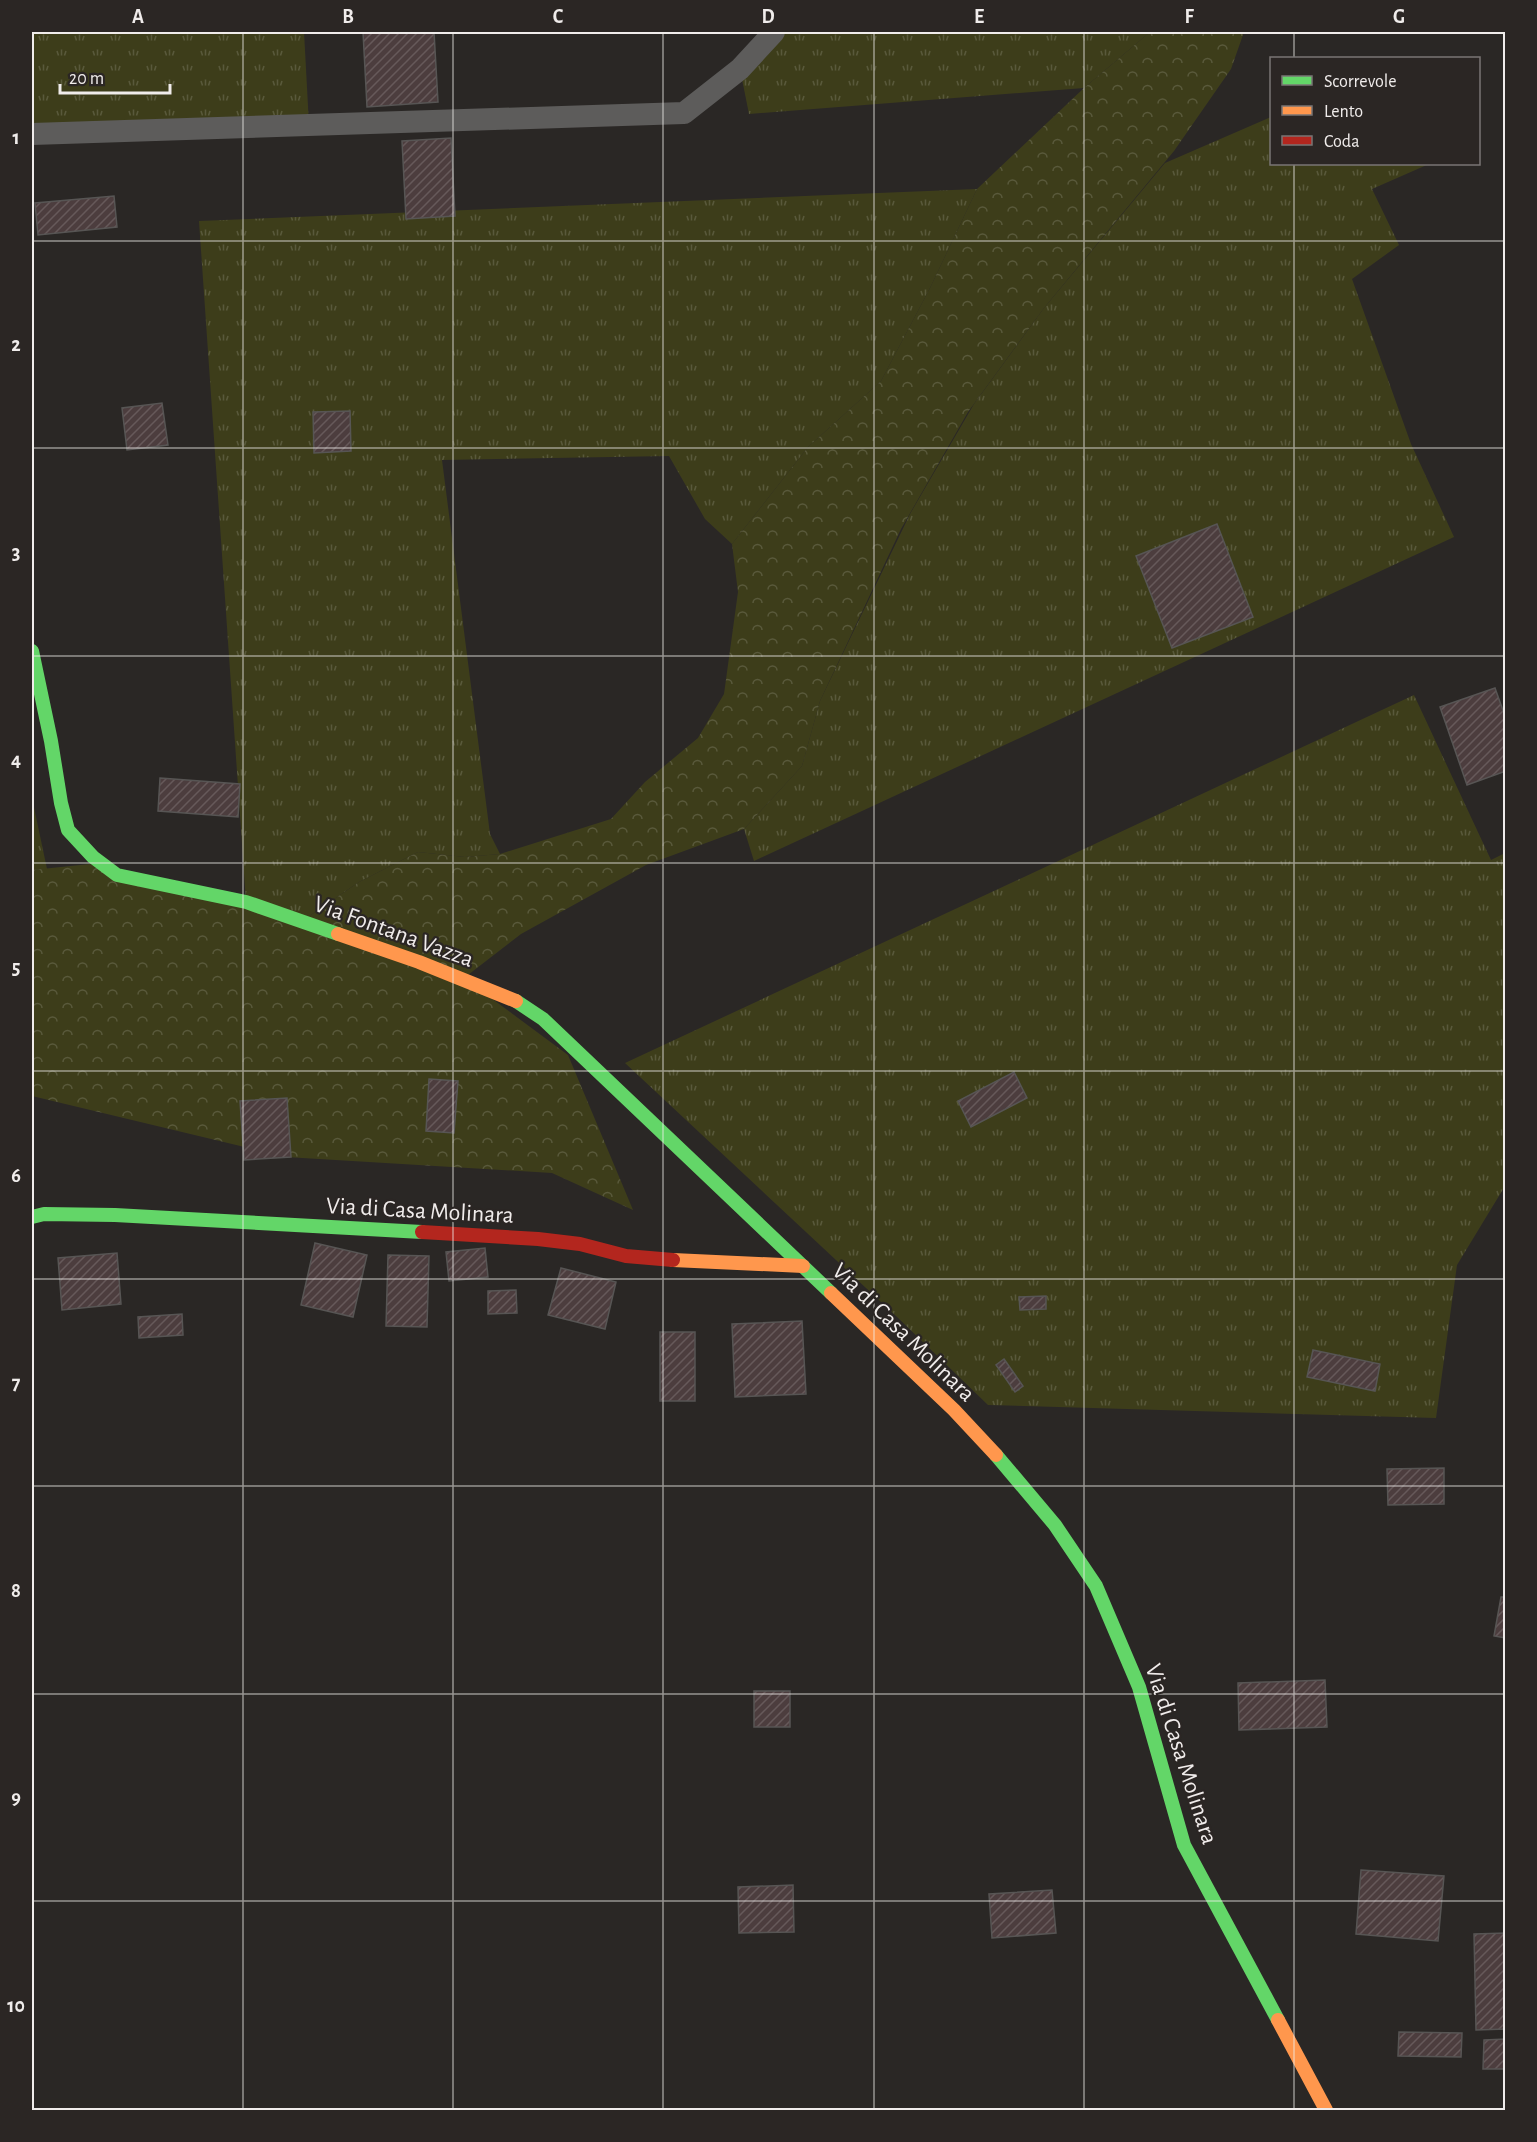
<svg xmlns="http://www.w3.org/2000/svg" width="1537" height="2142" font-family="'Alegreya Sans',sans-serif">
	<defs>
		<pattern id="grass-tufts" width="24" height="20" patternUnits="userSpaceOnUse" patternTransform="scale(1.5)"><rect width="24" height="20" fill="#3d3d1a"/><path d="M3 7l-1-3M5 7V3M7 7l1-3M15 17l-1-3M17 17v-4M19 17l1-3" fill="none" stroke="#59593b"/></pattern>
		<pattern id="forest-crowns" width="20" height="18" patternUnits="userSpaceOnUse" patternTransform="scale(1.5)"><rect width="20" height="18" fill="#3d3d1a"/><path d="M2 6a3 3 0 1 1 6 0M12 15a3 3 0 1 1 6 0" fill="none" stroke="#59593b"/></pattern>
		<pattern id="building-hatch" width="6" height="6" patternUnits="userSpaceOnUse" patternTransform="scale(1.5)"><rect width="6" height="6" fill="#4c3d3e"/><path d="M-1 1l2-2M0 6l6-6M5 7l2-2" fill="none" stroke="#66595a"/></pattern>
	</defs>
	<rect width="100%" height="100%" fill="#2a2725"/>
	<g fill="url(#grass-tufts)">
		<polygon points="32,32 304,32 309,125 32,134"/>
		<polygon points="774,32 1150,32 1084,88 749,114 740,69"/>
		<polygon points="1271,117 1272,164 1429,164 1372,189 1399,245 1352,279 1411,444 1454,537 754,861 744,829 802,766 820,701 910,514 974,404 1044,308 1165,163"/>
		<polygon points="977,189 930,288 881,381 808,447 732,544 705,519 669,456 442,460 490,834 500,854 465,857 418,852 359,882 302,921 246,902 199,221"/>
		<polygon points="1414,695 1491,860 1505,853 1505,1186 1457,1265 1436,1418 988,1405 896,1316 625,1063"/>
		<polygon points="32,798 47,869 32,870"/>
	</g>
	<polygon fill="url(#forest-crowns)" points="1150,32 1244,32 1231,69 1174,151 1044,308 968,412 901,529 820,701 802,766 744,829 646,865 521,934 464,978 568,1055 633,1210 552,1173 286,1157 32,1096 32,870 90,864 302,921 359,882 418,852 465,857 500,854 611,819 645,782 698,738 724,694 738,592 732,544 808,447 881,381 930,288 977,189 1084,88"/>
	<g fill="url(#building-hatch)" stroke="#575554" stroke-width="1.5">
		<polygon points="363,32 434,32 438,102 367,107"/>
		<polygon points="451,138 455,216 406,219 402,141"/>
		<polygon points="114,196 117,227 38,235 35,203"/>
		<polygon points="162,403 168,445 127,450 122,408"/>
		<polygon points="350,411 351,451 314,453 313,412"/>
		<polygon points="1217,524 1253,617 1172,648 1136,556"/>
		<polygon points="1495,688 1506,719 1506,771 1467,785 1440,707"/>
		<polygon points="160,778 240,784 238,817 158,811"/>
		<polygon points="1014,1072 1027,1098 971,1127 958,1101"/>
		<polygon points="429,1079 458,1081 454,1133 426,1131"/>
		<polygon points="287,1098 291,1157 244,1160 240,1101"/>
		<polygon points="315,1243 367,1255 353,1317 301,1305"/>
		<polygon points="485,1248 488,1277 449,1281 446,1252"/>
		<polygon points="117,1253 121,1304 62,1310 58,1258"/>
		<polygon points="388,1255 429,1256 427,1327 386,1326"/>
		<polygon points="561,1268 616,1282 605,1329 548,1315"/>
		<polygon points="516,1290 517,1313 488,1314 488,1291"/>
		<polygon points="1046,1296 1046,1309 1020,1310 1019,1297"/>
		<polygon points="182,1314 183,1335 139,1338 138,1317"/>
		<polygon points="802,1321 806,1394 735,1397 732,1324"/>
		<rect x="660" y="1332" width="35" height="69"/>
		<polygon points="1313,1350 1380,1364 1375,1391 1307,1377"/>
		<polygon points="1004,1359 1023,1386 1015,1392 996,1365"/>
		<polygon points="1444,1468 1444,1504 1388,1505 1387,1469"/>
		<polygon points="1501,1597 1506,1597 1506,1638 1494,1636"/>
		<polygon points="1325,1680 1327,1727 1239,1730 1238,1683"/>
		<rect x="754" y="1691" width="36" height="36"/>
		<polygon points="1361,1870 1444,1876 1438,1941 1356,1934"/>
		<polygon points="793,1885 794,1932 739,1933 738,1887"/>
		<polygon points="1052,1890 1056,1933 992,1938 989,1894"/>
		<polygon points="1506,1933 1506,2029 1476,2030 1474,1934"/>
		<polygon points="1399,2032 1462,2033 1461,2057 1398,2056"/>
		<polygon points="1506,2039 1506,2069 1483,2069 1484,2040"/>
	</g>
	<g fill="none" stroke-linecap="round" stroke-linejoin="round">
		<polyline stroke="#5d5c5b" stroke-width="22" points="32,134 684,113 740,69 774,32"/>
		<g stroke="#63d668" stroke-width="14">
			<polyline points="32,651 51,741 61,803 68,830 93,857 117,875 246,902 338,934"/>
			<polyline points="516,1001 543,1019 831,1293"/>
			<polyline points="32,1217 44,1214 115,1215 422,1232"/>
			<polyline points="996,1455 1055,1525 1096,1586 1139,1687 1184,1845 1278,2020"/>
		</g>
		<g stroke="#ff974d" stroke-width="14">
			<polyline points="338,934 419,962 516,1001"/>
			<polyline points="673,1260 803,1266"/>
			<polyline points="831,1293 954,1410 996,1455"/>
			<polyline points="1278,2020 1326,2110"/>
		</g>
		<polyline stroke="#b3261e" stroke-width="14" points="422,1232 538,1239 580,1244 626,1256 673,1260"/>
	</g>
	<path fill="none" stroke="#f0eceb" stroke-width="1.5" stroke-opacity="0.55" d="M243 32V2110M453 32V2110M663 32V2110M874 32V2110M1084 32V2110M1294 32V58M1294 164V2110M32 241H1506M32 448H1506M32 656H1506M32 863H1506M32 1071H1506M32 1279H1506M32 1486H1506M32 1694H1506M32 1901H1506"/>
	<g text-anchor="middle" stroke-width="4.5" stroke-linejoin="round" paint-order="stroke">
		<g font-size="24" fill="#f0eceb" stroke="#2b2624">
			<text transform="translate(394 931) rotate(20)" y="8">Via Fontana Vazza</text>
			<text transform="translate(420 1210) rotate(3)" y="8">Via di Casa Molinara</text>
			<text transform="translate(904 1332) rotate(44)" y="8">Via di Casa Molinara</text>
			<text transform="translate(1182 1754) rotate(72)" y="8">Via di Casa Molinara</text>
		</g>
	</g>
	<rect width="1537" height="2142" fill="none" stroke="#2b2624" stroke-width="66"/>
	<rect x="1270" y="57" width="210" height="108" fill="#2b2624" stroke="#7a7574" stroke-width="1.5"/>
	<rect x="1282" y="76" width="30" height="9" fill="#63d668" stroke="#7a7574" stroke-width="1.5"/>
	<text x="1324" y="87" font-size="18" fill="#f0eceb">Scorrevole</text>
	<rect x="1282" y="106" width="30" height="9" fill="#ff974d" stroke="#7a7574" stroke-width="1.5"/>
	<text x="1324" y="117" font-size="18" fill="#f0eceb">Lento</text>
	<rect x="1282" y="136" width="30" height="9" fill="#b3261e" stroke="#7a7574" stroke-width="1.5"/>
	<text x="1324" y="147" font-size="18" fill="#f0eceb">Coda</text>
	<path d="M60 84v9h110v-9" fill="none" stroke="#f0eceb" stroke-width="3"/>
	<text x="69" y="84" font-size="18" fill="#f0eceb" stroke="#2b2624" stroke-width="4.5" paint-order="stroke">20 m</text>
	<rect x="33" y="33" width="1471" height="2076" fill="none" stroke="#f0eceb" stroke-width="2"/>
	<g font-size="20" text-anchor="middle" font-weight="bold" fill="#f0eceb">
		<text x="138" y="23">A</text>
		<text x="348" y="23">B</text>
		<text x="558" y="23">C</text>
		<text x="768" y="23">D</text>
		<text x="979" y="23">E</text>
		<text x="1189" y="23">F</text>
		<text x="1399" y="23">G</text>
		<text x="16" y="144">1</text>
		<text x="16" y="351">2</text>
		<text x="16" y="559">3</text>
		<text x="16" y="766">4</text>
		<text x="16" y="974">5</text>
		<text x="16" y="1182">6</text>
		<text x="16" y="1389">7</text>
		<text x="16" y="1597">8</text>
		<text x="16" y="1804">9</text>
		<text x="16" y="2012">10</text>
	</g>
</svg>
